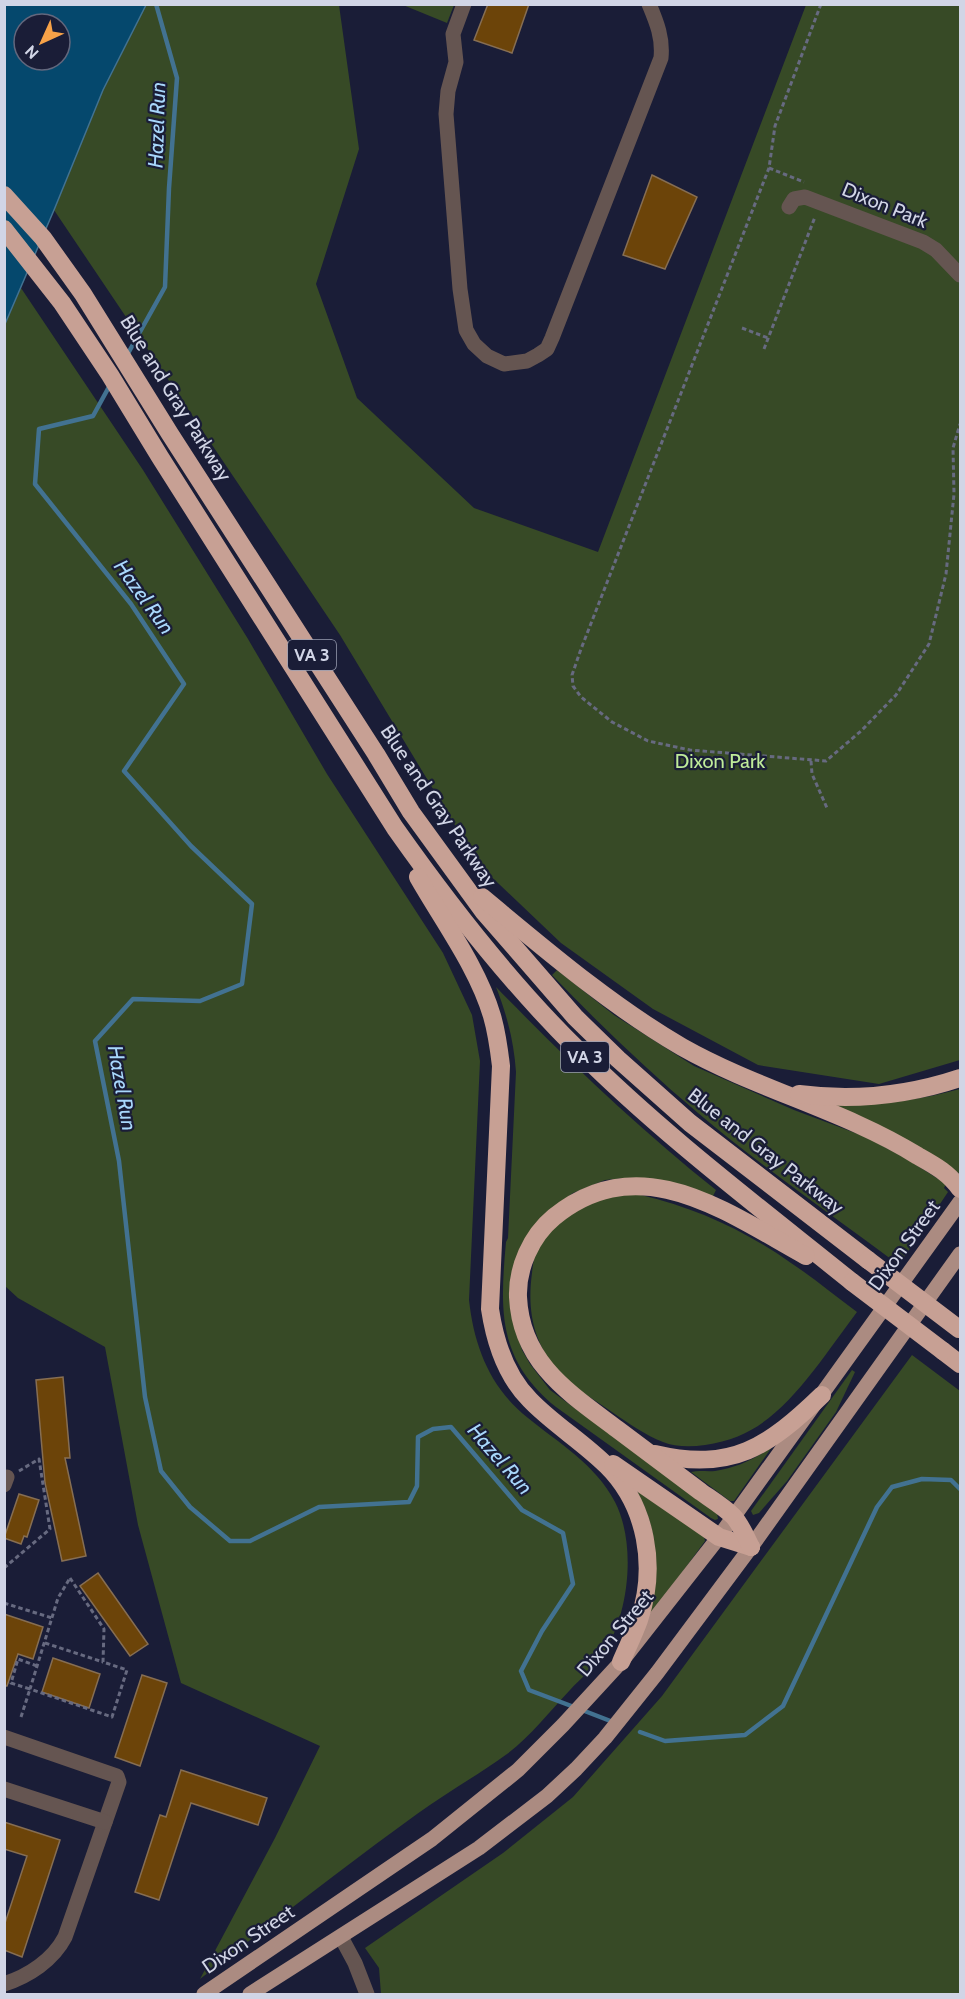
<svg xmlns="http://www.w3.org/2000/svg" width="965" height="1999" font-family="Cabin,sans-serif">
	<rect width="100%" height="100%" fill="#1a1d37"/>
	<g fill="#374a26">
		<polygon points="146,5 339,5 359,149 316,284 357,398 474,508 598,552 806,5 960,5 960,1060 879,1084 758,1065 653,1009 561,943 479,865 340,635 54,210 103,90"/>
		<polygon points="403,5 454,4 454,5 447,23"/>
		<path d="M21 288 143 470 248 639 327 774 443 953 472 1015 480 1061 469 1300C474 1346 490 1388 528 1418 560 1444 595 1464 615 1502 637 1545 629 1616 602 1656 594 1668 580 1679 570 1690 550 1711 530 1737 507 1754 478 1775 446 1793 417 1814 344 1867 272 1923 200 1979L275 1838 320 1746 181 1683 138 1525 105 1347 18 1298 5 1286 4 324Z"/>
		<path d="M557 970 614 1015 694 1066 794 1110 866 1137 907 1159 946 1184 944 1188 948 1192 899 1265C832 1215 762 1167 698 1113 647 1070 598 1023 552 975Z"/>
		<path d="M496 987C566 1059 638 1128 716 1190L712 1198 652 1179 626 1178 605 1180 573 1193 562 1201 536 1225 516 1330 522 1350 530 1364 550 1390 717 1513 718 1519 715 1520 711 1518 556 1407C497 1359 500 1310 506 1242L508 1238 516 1072C514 1042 507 1015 496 987Z"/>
		<path d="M960 1089V1174L910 1143 825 1104C872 1107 915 1101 960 1089Z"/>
		<path d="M641 1195C696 1208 744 1230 791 1263 814 1278 835 1296 857 1312 828 1350 793 1407 751 1430 729 1443 687 1452 663 1442 645 1435 628 1423 612 1412 594 1399 572 1388 558 1371 533 1342 527 1310 532 1273 533 1262 536 1248 541 1238 549 1224 581 1203 596 1198 607 1194 629 1195 641 1195Z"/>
		<polygon points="912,1355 960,1391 960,1994 381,1994 379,1968 365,1948 503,1853 573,1797 662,1696"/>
		<polygon points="852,1370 855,1372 836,1412 787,1481 759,1513 753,1515 751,1511"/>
		<path d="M772 1447 734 1501H730L691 1472C699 1470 707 1472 715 1471 736 1468 755 1459 772 1447Z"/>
		<path d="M637 1491 704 1536 705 1541 646 1622C656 1569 663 1542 637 1491Z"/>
	</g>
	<path fill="#05486d" stroke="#427291" stroke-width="1.5" fill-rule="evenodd" d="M5 5H146L103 90 54 210 5 324ZM24 24H60V60H24Z"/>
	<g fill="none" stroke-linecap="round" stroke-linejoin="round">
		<g stroke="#427291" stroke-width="4.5">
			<polyline points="126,357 165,287 169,188 177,78 156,4"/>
			<polyline points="110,385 93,416 39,429 35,484 131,604 184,684 124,771 191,846 252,904 242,984 200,1001 133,999 95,1041 119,1161 145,1397 161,1471 190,1507 230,1541 250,1541 319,1507 409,1502 417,1486 418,1437 433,1429 451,1427 522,1510 563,1533 573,1584 542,1631 521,1671 529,1690 574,1707"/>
			<polyline points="582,1710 613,1722"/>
			<polyline points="640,1732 665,1741 745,1735 783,1706 877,1507 892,1487 922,1479 951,1480 960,1489"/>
		</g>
	</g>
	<g fill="#6c4409" stroke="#866e53" stroke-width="1.5">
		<polygon points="488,4 529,4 512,53 474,40"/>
		<polygon points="652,175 697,197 665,269 623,255"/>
		<polygon points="63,1377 70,1458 65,1458 86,1556 62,1561 45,1483 36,1380"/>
		<polygon points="19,1494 39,1500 27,1537 24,1536 21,1544 4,1538"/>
		<polygon points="98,1573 148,1644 130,1656 80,1586"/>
		<polygon points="4,1614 43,1627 33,1659 18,1654 7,1686 4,1686"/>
		<polygon points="53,1658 100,1674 89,1708 42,1692"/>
		<polygon points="142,1675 167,1683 140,1766 115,1757"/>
		<polygon points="181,1770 267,1798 258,1825 191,1803 159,1900 135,1892 160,1815 166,1817"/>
		<polygon points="4,1822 60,1840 22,1957 4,1950 4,1926 27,1856 4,1849"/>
	</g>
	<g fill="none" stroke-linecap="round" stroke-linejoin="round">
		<g stroke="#676a80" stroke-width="3" stroke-dasharray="4.5 3" stroke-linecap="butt">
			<polyline points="821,4 775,126 769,168 581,649 572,675 573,686 581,697 612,722 648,741 690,750 826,761 861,731 896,695 929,644 946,574 954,494 953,448 960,424"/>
			<polyline points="769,168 804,182"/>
			<polyline points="742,328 768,338"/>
			<polyline points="764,349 815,217"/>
			<polyline points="811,761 812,774 827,808"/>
			<polyline points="4,1568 50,1529 39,1459 19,1471"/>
			<polygon points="70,1578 104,1629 103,1662 127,1670 112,1717 30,1689 58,1598"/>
			<polyline points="4,1603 52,1618"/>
			<polyline points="45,1643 103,1662"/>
			<polyline points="21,1717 30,1689 11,1683 18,1659 37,1666"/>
		</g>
		<g stroke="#655551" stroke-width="15">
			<path d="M464 4 453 34 456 62 448 91 446 114 460 289 466 330 474 344 487 356 504 364 527 361 538 355 547 349 552 338 661 58C663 38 657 23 649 4"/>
			<polyline points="789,207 794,199 805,197 923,242 936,250 960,275"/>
			<polyline points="4,1485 7,1477"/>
			<path d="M4 1737 117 1776 119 1782 65 1937C53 1960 29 1976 4 1984"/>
			<polyline points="4,1789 105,1822"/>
			<polyline points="341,1937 355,1963 367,1994"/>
		</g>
		<g stroke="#ab8b81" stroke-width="15">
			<polyline points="204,1994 432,1839 518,1770 563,1725 621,1662 719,1537 960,1202"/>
			<polyline points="250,1994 479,1848 547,1796 576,1769 605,1738 657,1673 751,1547 960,1254"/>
		</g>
		<g stroke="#c7a094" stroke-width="18">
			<polyline points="4,195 43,238 83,294 170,434 376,754 411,812 483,911 575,1017 618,1059 690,1123 868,1260"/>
			<path d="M4 229 62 303 110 375 160 457 395 828C450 906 509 982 577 1049 662 1134 759 1207 852 1282"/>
			<path d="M418 877C443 921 478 968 492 1016 497 1033 499 1049 501 1066L490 1309C495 1342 506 1376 530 1400 553 1424 583 1442 607 1466 647 1506 657 1567 639 1620 634 1634 627 1648 621 1662"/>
			<path d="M482 897C546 950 610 1005 682 1047 758 1090 844 1110 918 1156 934 1165 949 1173 960 1189"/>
			<path d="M799 1094C853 1101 909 1095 960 1078"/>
			<polyline points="943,1351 960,1364"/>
			<path d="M655 1454C732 1472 768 1447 822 1395"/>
			<polyline points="613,1464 719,1537 751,1547"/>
			<path d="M751 1547C746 1538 741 1524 733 1516 724 1507 711 1499 701 1492 673 1471 645 1450 617 1429 569 1393 521 1363 518 1297 517 1268 531 1236 554 1217 640 1147 726 1212 806 1256"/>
		</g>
		<g stroke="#c7a094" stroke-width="18">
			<polyline points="868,1260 959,1329"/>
			<polyline points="852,1282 943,1351"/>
		</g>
	</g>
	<g text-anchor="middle" stroke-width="4.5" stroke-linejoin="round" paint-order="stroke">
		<g fill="#1a1d37" stroke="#9a9eb2" stroke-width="1.5">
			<rect x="288" y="640" width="48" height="30" rx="4.5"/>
			<rect x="561" y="1042" width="48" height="30" rx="4.5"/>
		</g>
		<g font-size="18" font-weight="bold" fill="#d1d5e6">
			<text x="312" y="661">VA 3</text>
			<text x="585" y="1063">VA 3</text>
		</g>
		<g font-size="20" fill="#d1d5e6" stroke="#1a1d37">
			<text transform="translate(885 205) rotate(22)" y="7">Dixon Park</text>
			<text transform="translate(176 398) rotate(58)" y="7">Blue and Gray Parkway</text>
			<text transform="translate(439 806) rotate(56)" y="7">Blue and Gray Parkway</text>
			<text transform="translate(766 1151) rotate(38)" y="7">Blue and Gray Parkway</text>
			<text transform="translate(904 1245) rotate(-54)" y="7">Dixon Street</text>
			<text transform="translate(615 1633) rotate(-50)" y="7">Dixon Street</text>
			<text transform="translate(248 1939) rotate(-34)" y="7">Dixon Street</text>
		</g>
		<g font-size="20" fill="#bfeb99" stroke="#1a1d37">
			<text x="720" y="768">Dixon Park</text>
		</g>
		<g font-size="21" font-style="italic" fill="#a8d7fb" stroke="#1a1d37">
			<text transform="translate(157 125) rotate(-88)" y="7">Hazel Run</text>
			<text transform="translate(144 597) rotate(54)" y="7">Hazel Run</text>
			<text transform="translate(122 1088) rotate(80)" y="7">Hazel Run</text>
			<text transform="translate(500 1459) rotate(49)" y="7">Hazel Run</text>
		</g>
	</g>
	<rect width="965" height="1999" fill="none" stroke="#d1d5e6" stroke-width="12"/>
	<g transform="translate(42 42) rotate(225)"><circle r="28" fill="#1a1d37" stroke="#63677d" stroke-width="1.5"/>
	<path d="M0-4.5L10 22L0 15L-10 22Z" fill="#f7a248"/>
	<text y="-9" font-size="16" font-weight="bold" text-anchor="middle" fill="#d1d5e6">N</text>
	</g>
</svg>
